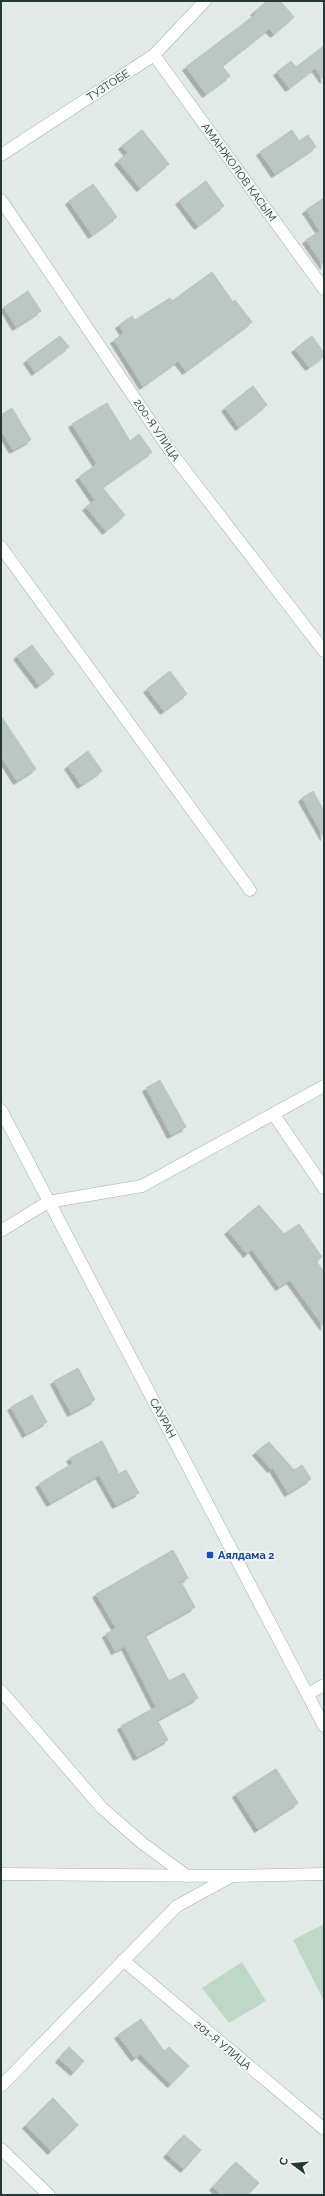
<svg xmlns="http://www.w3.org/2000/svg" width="325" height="2196" font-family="Raleway,sans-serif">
	<defs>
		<filter id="shadow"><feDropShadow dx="-3.5" dy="3.5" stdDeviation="0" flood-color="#0004"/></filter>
	</defs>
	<rect width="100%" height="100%" fill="#e2eae7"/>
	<g fill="#bdd8c7">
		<polygon points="324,1924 324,2001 293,1940"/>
		<polygon points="242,1962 266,2001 229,2023 202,1988"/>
	</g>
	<g fill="#bac7c3" stroke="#b5c3be" filter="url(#shadow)">
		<polygon points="267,1 280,1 294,17 274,34 269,29 222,66 230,76 206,94 186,67 256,14 254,12"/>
		<polygon points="324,46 324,80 315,68 289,88 277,72 291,61 296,67"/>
		<polygon points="142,130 169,164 140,188 118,161 128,153 122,146"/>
		<polygon points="292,130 299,141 308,135 316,147 275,174 260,152"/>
		<polygon points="206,181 224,206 198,226 179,201"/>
		<polygon points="93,184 117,217 92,235 69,201"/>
		<polygon points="324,198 324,266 306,240 320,231 306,210"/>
		<polygon points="212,272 233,302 235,300 252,322 186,371 178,361 143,386 114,340 124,333 119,325 132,316 135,320 170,298 172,301"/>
		<polygon points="28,291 41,311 16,327 4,307"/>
		<polygon points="60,336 69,347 35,372 27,360"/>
		<polygon points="312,336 324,353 324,356 309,367 295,349"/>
		<polygon points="253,386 267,405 239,427 225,408"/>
		<polygon points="107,403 130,441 139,434 152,452 102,487 125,515 106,531 86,507 95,500 79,477 97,464 72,424"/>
		<polygon points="12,408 31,440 13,450 1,430 1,415"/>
		<polygon points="32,645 54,674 39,685 17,656"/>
		<polygon points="170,671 187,694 164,711 147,689"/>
		<polygon points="1,716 36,769 17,781 1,756"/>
		<polygon points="88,751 102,771 81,785 68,766"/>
		<polygon points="313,791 324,811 324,837 302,798"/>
		<polygon points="160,1080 186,1127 171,1135 146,1088"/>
		<polygon points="259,1205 284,1234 299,1224 322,1257 316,1261 324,1272 324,1327 290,1280 279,1287 252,1249 247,1254 228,1231"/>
		<polygon points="78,1368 95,1400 71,1413 54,1381"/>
		<polygon points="32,1395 47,1422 26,1434 11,1407"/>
		<polygon points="102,1441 119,1474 126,1470 139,1493 116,1505 99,1475 50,1503 39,1484 73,1463 70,1458"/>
		<polygon points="269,1442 294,1470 302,1465 311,1479 288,1493 273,1468 271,1469 256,1452"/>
		<polygon points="173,1550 188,1578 181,1582 195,1607 145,1635 169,1681 184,1673 198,1698 157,1720 168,1740 137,1757 121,1726 156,1707 125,1646 115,1651 106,1634 116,1628 96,1594"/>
		<polygon points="276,1769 298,1803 258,1829 236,1794"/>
		<polygon points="141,2019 164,2051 169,2047 189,2066 171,2084 140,2054 135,2058 118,2035"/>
		<polygon points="69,2047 84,2061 74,2072 59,2059"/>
		<polygon points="53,2098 78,2125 51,2151 26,2125"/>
		<polygon points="184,2135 201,2150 184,2169 167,2154"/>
		<polygon points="236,2162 259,2183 247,2195 221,2195 213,2187"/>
	</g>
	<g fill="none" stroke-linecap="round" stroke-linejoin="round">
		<g stroke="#a5b1ae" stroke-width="13">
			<g id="minor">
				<polyline points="154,55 324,289"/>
				<polyline points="1,155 154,55 205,1"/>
				<polyline points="1,200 173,455 324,651"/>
				<polyline points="1,547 250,890"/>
				<polyline points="1,1110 324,1726"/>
				<polyline points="274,1115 324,1188"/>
				<polyline points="1,1231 48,1202 142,1186 324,1086"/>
				<polyline points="1,1691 102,1808 142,1843 187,1876"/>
				<polyline points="308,1694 324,1685"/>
				<polyline points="1,1874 231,1876 324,1874"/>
				<polyline points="123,1960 324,2129"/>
				<polyline points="1,2086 177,1906 230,1877"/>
				<polyline points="1,2149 49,2195"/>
			</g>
		</g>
		<use href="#minor" stroke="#fff" stroke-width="12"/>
	</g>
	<rect fill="#1a4fb4" stroke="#f2f7f5" stroke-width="1.5" x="206" y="1551" width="8" height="8" rx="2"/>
	<g text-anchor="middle" stroke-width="3.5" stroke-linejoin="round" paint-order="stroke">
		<g font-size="11" fill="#243935" stroke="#f2f7f5">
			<text transform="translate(108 85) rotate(-33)" y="4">ТУЗТОБЕ</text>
			<text transform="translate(239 172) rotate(54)" y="4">АМАНЖОЛОВ КАСЫМ</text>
			<text transform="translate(157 430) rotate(56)" y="4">200-Я УЛИЦА</text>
			<text transform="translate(163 1418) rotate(62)" y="4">САУРАН</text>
			<text transform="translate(223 2045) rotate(40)" y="4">201-Я УЛИЦА</text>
		</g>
		<g font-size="11" font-weight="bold" fill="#164399" stroke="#f2f7f5" text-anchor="start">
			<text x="218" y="1559">Аялдама 2</text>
		</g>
	</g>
	<rect width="325" height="2196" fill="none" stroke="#243935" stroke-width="4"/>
	<g transform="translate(293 2164) rotate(286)" stroke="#f2f7f5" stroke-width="3" paint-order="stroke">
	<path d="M0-3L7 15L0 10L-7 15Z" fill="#243935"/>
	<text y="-6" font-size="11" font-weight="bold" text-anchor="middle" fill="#243935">С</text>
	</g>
</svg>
